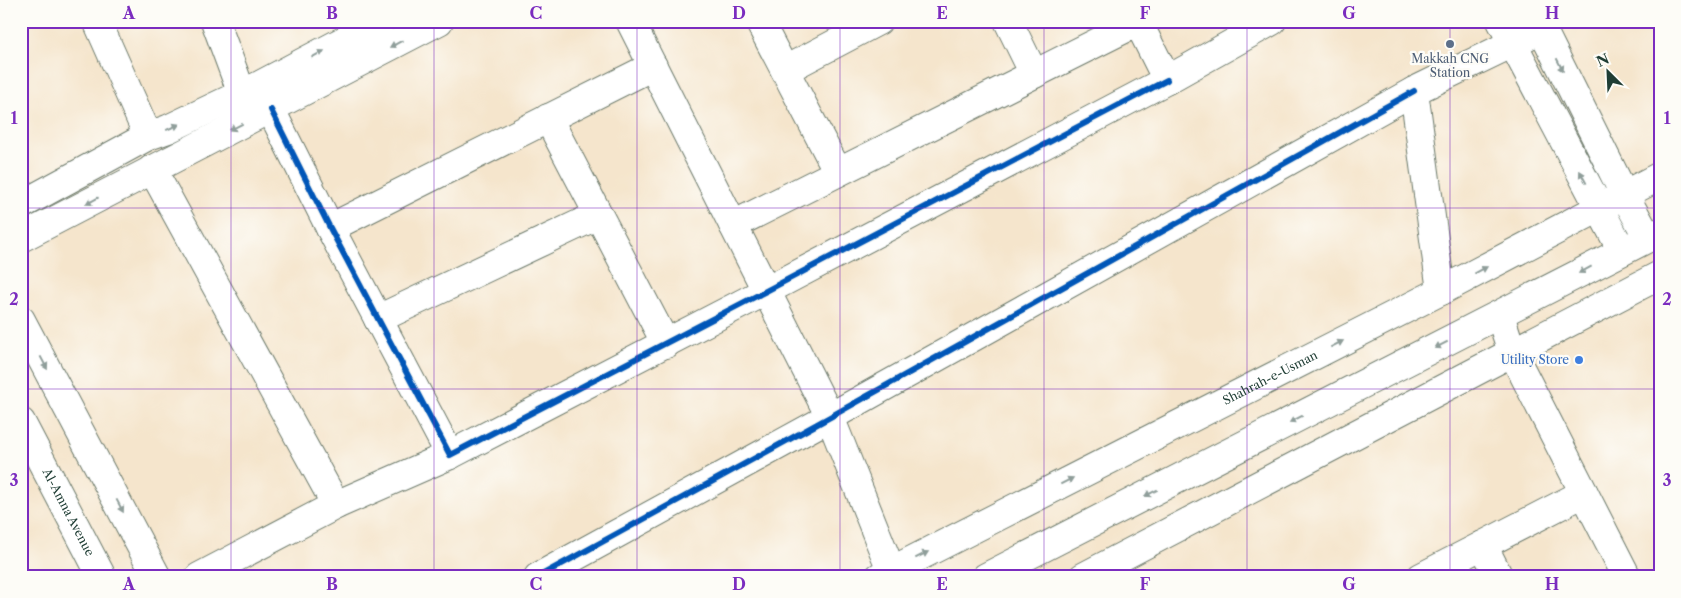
<svg xmlns="http://www.w3.org/2000/svg" width="1681" height="598" font-family="'Libre Caslon Text',serif">
	<rect width="100%" height="100%" fill="#fdfcf7"/>
	<filter id="ink" filterUnits="userSpaceOnUse"><feTurbulence type="fractalNoise" baseFrequency=".02" numOctaves="2"/><feDisplacementMap in="SourceGraphic" scale="10" xChannelSelector="R" yChannelSelector="G"/><feConvolveMatrix kernelMatrix="1 2 1 2 8 2 1 2 1" color-interpolation-filters="sRGB"/></filter>
	<filter id="wash" filterUnits="userSpaceOnUse"><feTurbulence type="fractalNoise" baseFrequency=".0096" numOctaves="4" result="noise"/><feDisplacementMap in="SourceGraphic" scale="20" xChannelSelector="R" yChannelSelector="G"/><feGaussianBlur stdDeviation="1.12" result="paint"/><feColorMatrix in="noise" values="0 0 0 0 0 0 0 0 0 0 0 0 0 0 0 0 0 1.4 0 .05"/><feComposite in="paint" operator="in"/></filter>
	<g filter="url(#wash)">
		<rect width="100%" height="100%" fill="#f5e5cc"/>
	</g>
	<g filter="url(#ink)">
		<g fill="none" stroke-linecap="round" stroke-linejoin="round">
			<g stroke="#6a7869" stroke-width="30">
				<g id="minor">
					<polyline points="97,21 148,136"/>
					<polyline points="215,21 242,94"/>
					<polyline points="630,21 830,417 891,570"/>
					<polyline points="759,21 838,172"/>
					<polyline points="1008,21 1034,74"/>
					<polyline points="785,70 878,21"/>
					<polyline points="271,110 330,228 450,455 766,291 1167,80"/>
					<polyline points="548,118 666,344"/>
					<polyline points="152,169 336,505"/>
					<polyline points="733,225 1138,22 1167,80 1272,21"/>
					<polyline points="330,228 653,66"/>
					<polyline points="1441,291 1414,91 1542,29"/>
					<polyline points="1500,315 1512,352 1627,577"/>
					<polyline points="378,319 598,215"/>
					<polyline points="1483,545 1499,577"/>
					<polyline points="199,577 336,505 450,455"/>
					<polyline points="538,577 830,417 1414,91"/>
					<polyline points="1083,577 1660,275"/>
					<polyline points="1421,577 1584,493"/>
				</g>
			</g>
			<g stroke="#6a7869" stroke-width="30">
				<g id="tertiary">
					<polyline points="1501,21 1622,251"/>
					<polyline points="1538,21 1624,194 1648,238"/>
					<polyline points="21,205 148,136 168,129 258,86 381,21"/>
					<path d="M21 238C160 165 300 94 439 21"/>
				</g>
			</g>
			<g stroke="#6a7869" stroke-width="30">
				<g id="secondary">
					<polyline points="21,320 157,577"/>
					<path id="s1" d="M21 422 102 577"/>
				</g>
			</g>
			<g stroke="#6a7869" stroke-width="30">
				<g id="primary">
					<path id="s2" d="M879 577 1441 291 1660 176"/>
					<polyline points="986,577 1660,232"/>
				</g>
			</g>
			<use href="#minor" stroke="#fff" stroke-width="28"/>
			<use href="#tertiary" stroke="#fff" stroke-width="28"/>
			<use href="#secondary" stroke="#fff" stroke-width="28"/>
			<use href="#primary" stroke="#fff" stroke-width="28"/>
			<g stroke="#fdfcf7" stroke-width="9">
				<g id="cycleway">
					<polyline points="271,110 330,228 450,455 766,291 1167,80"/>
					<polyline points="538,577 830,417 1414,91"/>
				</g>
			</g>
			<use href="#cycleway" stroke="#0057b8" stroke-width="6"/>
		</g>
		<defs><path id="oneway-solid" d="M-6-.8H1V-3.2L6.5 0L1 3.2V.8H-6Z" transform="scale(1.25)"/></defs>
		<g fill="#8f9e9a">
			<use href="#oneway-solid" transform="translate(396 44) rotate(152)"/>
			<use href="#oneway-solid" transform="translate(318 54) rotate(-28)"/>
			<use href="#oneway-solid" transform="translate(1560 65) rotate(63)"/>
			<use href="#oneway-solid" transform="translate(173 127) rotate(-24)"/>
			<use href="#oneway-solid" transform="translate(236 127) rotate(154)"/>
			<use href="#oneway-solid" transform="translate(1583 177) rotate(-118)"/>
			<use href="#oneway-solid" transform="translate(92 201) rotate(152)"/>
			<use href="#oneway-solid" transform="translate(1481 270) rotate(-28)"/>
			<use href="#oneway-solid" transform="translate(1585 270) rotate(152)"/>
			<use href="#oneway-solid" transform="translate(1337 344) rotate(-27)"/>
			<use href="#oneway-solid" transform="translate(1441 345) rotate(153)"/>
			<use href="#oneway-solid" transform="translate(44 363) rotate(62)"/>
			<use href="#oneway-solid" transform="translate(1296 419) rotate(153)"/>
			<use href="#oneway-solid" transform="translate(1067 481) rotate(-27)"/>
			<use href="#oneway-solid" transform="translate(1151 493) rotate(153)"/>
			<use href="#oneway-solid" transform="translate(120 506) rotate(62)"/>
			<use href="#oneway-solid" transform="translate(922 555) rotate(-27)"/>
		</g>
	</g>
	<path fill="none" stroke="#7b2cbf" stroke-width="1" stroke-opacity="0.55" d="M231 21V577M434 21V577M637 21V577M840 21V577M1044 21V577M1247 21V577M1450 21V577M21 208H1660M21 389H1660"/>
	<circle fill="#5c6f8a" stroke="#fdfcf7" stroke-width="2" cx="1450" cy="44" r="5"/>
	<circle fill="#3f7fe0" stroke="#fdfcf7" stroke-width="2" cx="1579" cy="360" r="5"/>
	<g text-anchor="middle" stroke-width="4.5" stroke-linejoin="round" paint-order="stroke">
		<g font-size="12" fill="#4e5e75" stroke="#fdfcf7">
			<text x="1450" y="63">Makkah CNG<tspan x="1450" dy="14">Station</tspan></text>
		</g>
		<g font-size="12" fill="#366cbe" stroke="#fdfcf7" text-anchor="end">
			<text x="1569" y="364">Utility Store</text>
		</g>
		<g font-size="12" fill="#1f3d34" stroke="#fdfcf7">
			<text dy="4" stroke="none"><textPath href="#s2" startOffset="439">Shahrah-e-Usman</textPath></text>
			<text dy="4" stroke="none"><textPath href="#s1" startOffset="102">Al-Amna Avenue</textPath></text>
		</g>
	</g>
	<rect width="1681" height="598" fill="none" stroke="#fdfcf7" stroke-width="55"/>
	<g transform="translate(1608 72) rotate(336)" stroke="#fdfcf7" stroke-width="4" paint-order="stroke">
	<path d="M0-4L9 19L0 12L-9 19Z" fill="#1f3d34"/>
	<text y="-8" font-size="14" font-weight="bold" text-anchor="middle" fill="#1f3d34">N</text>
	</g>
	<rect x="28" y="28" width="1626" height="542" fill="none" stroke="#7b2cbf" stroke-width="2"/>
	<g font-size="16" text-anchor="middle" font-weight="bold" fill="#7b2cbf">
		<text x="129" y="19">A</text>
		<text x="332" y="19">B</text>
		<text x="536" y="19">C</text>
		<text x="739" y="19">D</text>
		<text x="942" y="19">E</text>
		<text x="1145" y="19">F</text>
		<text x="1349" y="19">G</text>
		<text x="1552" y="19">H</text>
		<text x="14" y="124">1</text>
		<text x="1667" y="124">1</text>
		<text x="14" y="305">2</text>
		<text x="1667" y="305">2</text>
		<text x="14" y="486">3</text>
		<text x="1667" y="486">3</text>
		<text x="129" y="590">A</text>
		<text x="332" y="590">B</text>
		<text x="536" y="590">C</text>
		<text x="739" y="590">D</text>
		<text x="942" y="590">E</text>
		<text x="1145" y="590">F</text>
		<text x="1349" y="590">G</text>
		<text x="1552" y="590">H</text>
	</g>
</svg>
